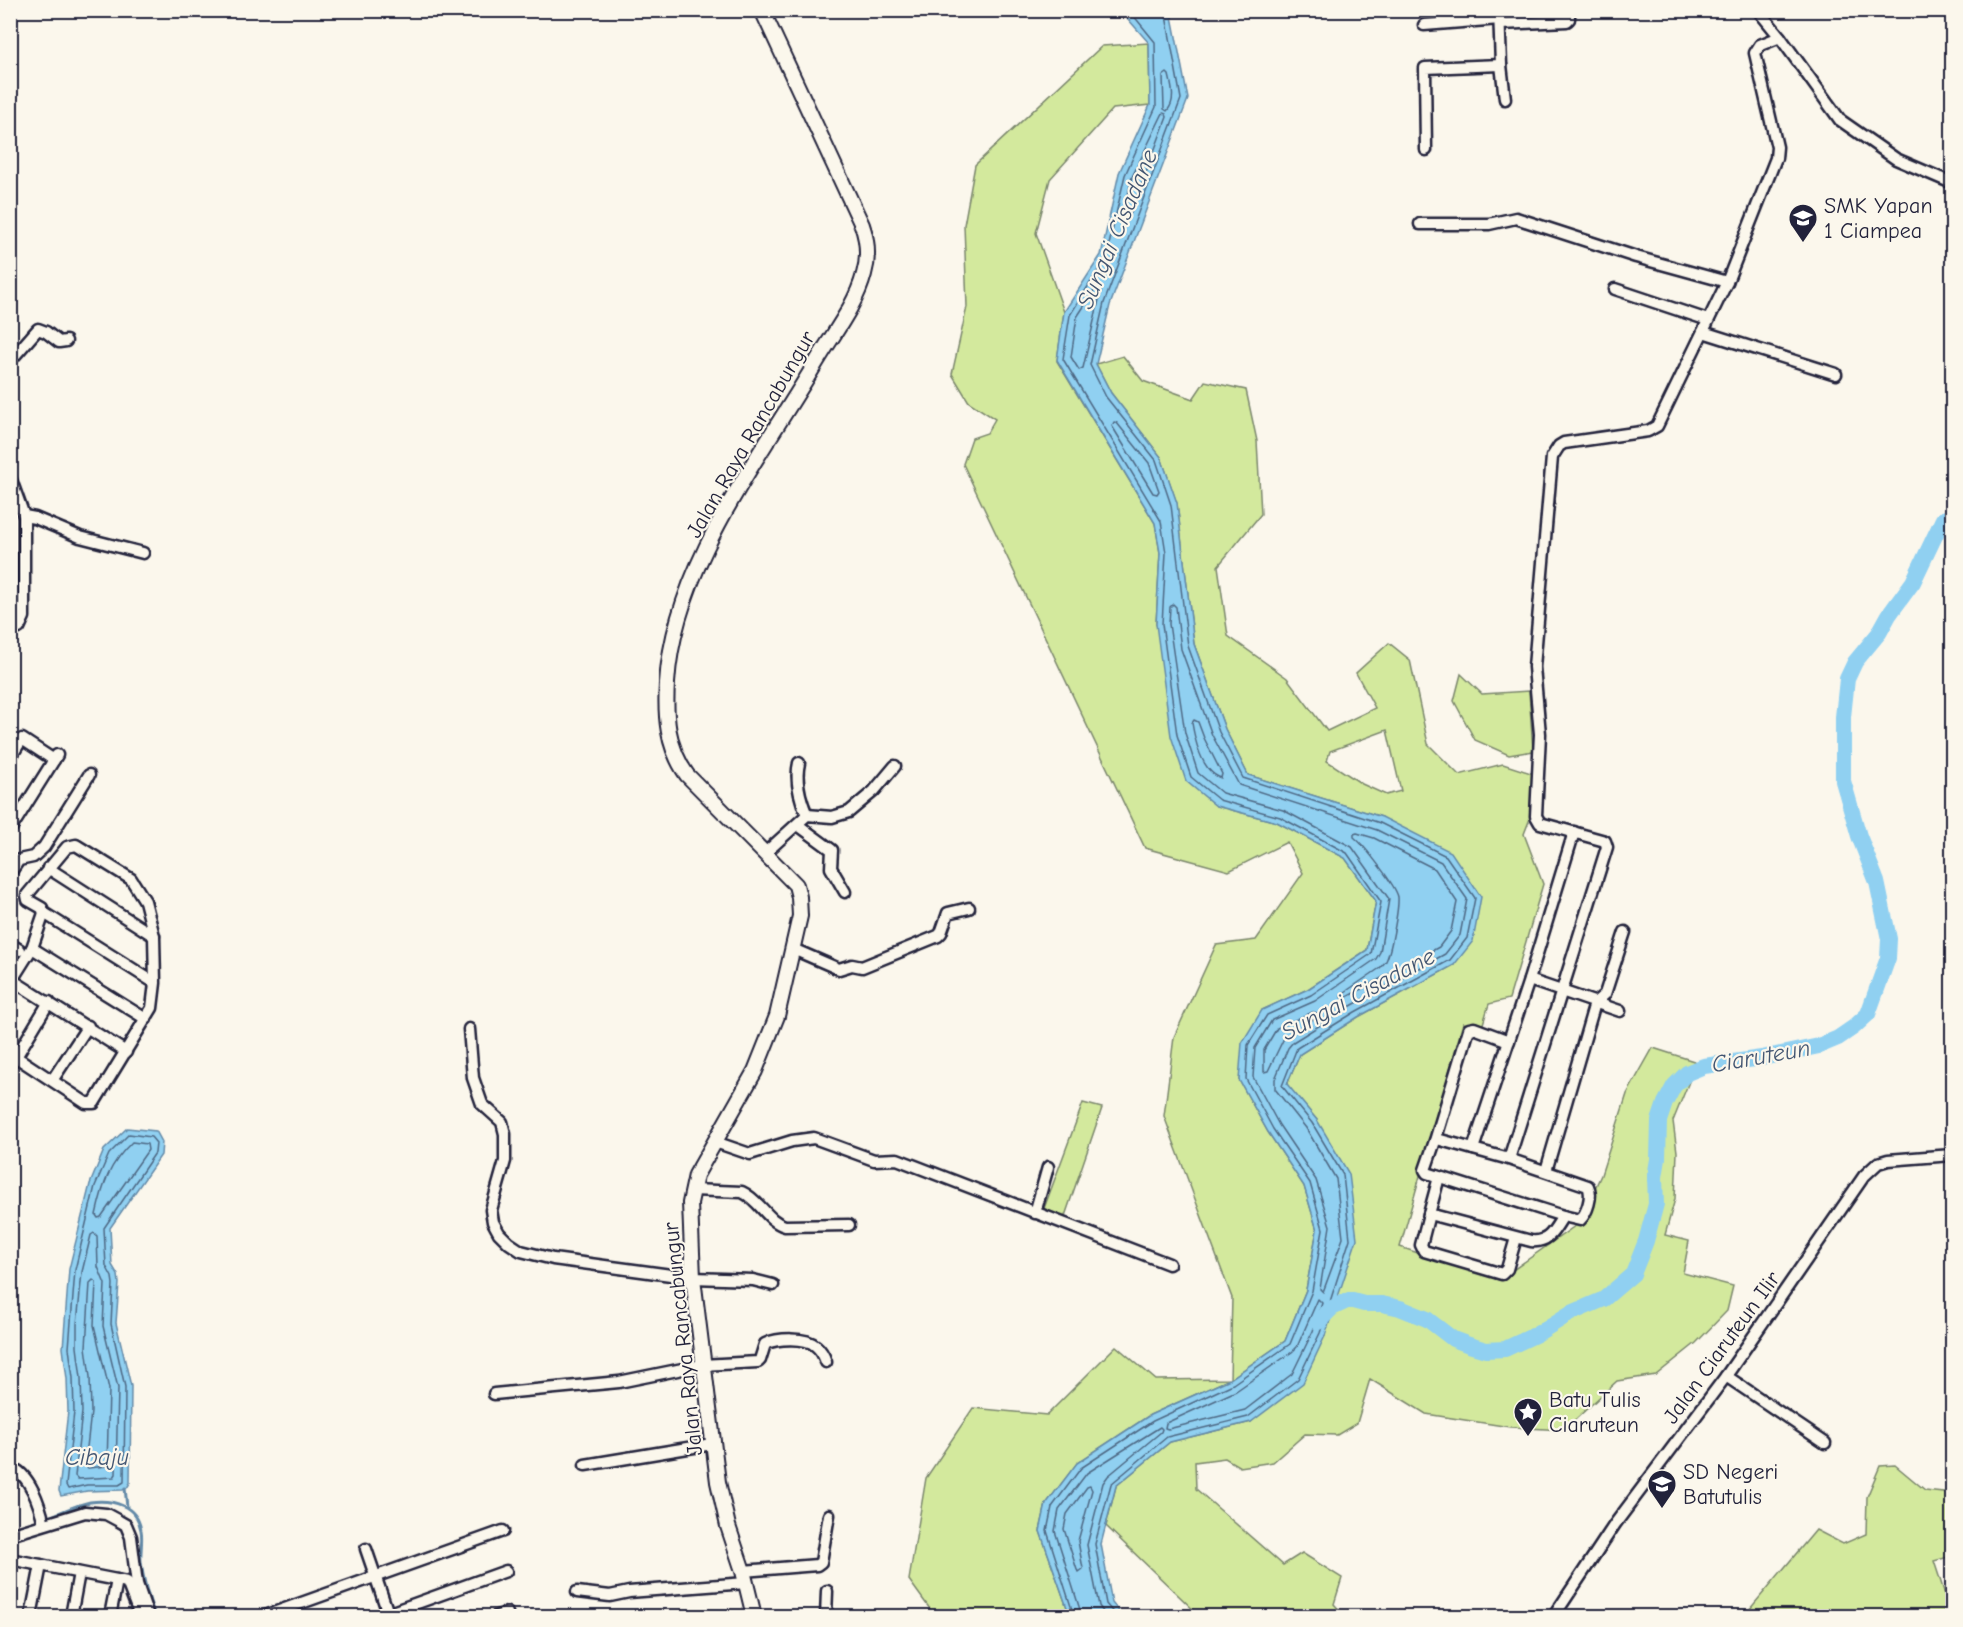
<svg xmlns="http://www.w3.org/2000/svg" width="1963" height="1627" font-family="'Comic Neue',sans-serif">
	<rect width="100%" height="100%" fill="#fbf7ec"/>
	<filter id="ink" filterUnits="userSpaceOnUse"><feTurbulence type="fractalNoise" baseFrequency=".0167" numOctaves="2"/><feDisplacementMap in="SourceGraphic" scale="12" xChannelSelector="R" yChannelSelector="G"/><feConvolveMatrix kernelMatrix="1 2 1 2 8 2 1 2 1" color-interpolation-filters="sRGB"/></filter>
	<g filter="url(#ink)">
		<g fill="#d3e99d" stroke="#7a866c" stroke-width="1.5" fill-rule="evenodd">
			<polygon points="1149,43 1150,105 1113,109 1050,179 1036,233 1064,312 1057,361 1155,523 1160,553 1156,624 1216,806 1277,822 1345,858 1376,901 1367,950 1308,989 1262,1010 1239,1080 1268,1132 1304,1186 1317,1230 1306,1290 1285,1341 1230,1379 1150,1415 1077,1463 1046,1504 1040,1531 1070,1616 935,1616 909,1580 926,1478 973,1408 1047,1415 1116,1346 1156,1380 1230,1379 1232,1298 1164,1116 1174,1037 1216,945 1256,940 1303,873 1287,842 1229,871 1145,848 963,464 972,438 987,433 995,419 969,402 952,374 967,307 964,225 975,165 1102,46"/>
			<path d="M1123 356 1143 381 1193 399 1205 381 1246 390 1257 441 1261 514 1218 566 1228 636 1287 678 1327 731 1375 708 1356 673 1389 643 1410 660 1428 744 1459 775 1503 764 1534 774 1538 798 1524 834 1543 884 1509 999 1489 1004 1482 1027 1463 1023 1400 1247 1499 1280 1579 1223 1601 1175 1627 1094 1653 1048 1697 1062 1673 1121 1677 1152 1675 1199 1665 1235 1689 1241 1683 1273 1733 1286 1727 1311 1696 1343 1656 1375 1617 1381 1564 1430 1510 1427 1426 1414 1370 1379 1357 1423 1337 1435 1305 1434 1273 1462 1240 1467 1225 1458 1195 1462 1196 1489 1283 1565 1302 1553 1342 1578 1334 1604 1345 1616H1200L1106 1526 1116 1486 1170 1442 1251 1422 1325 1336 1317 1120 1287 1085 1300 1054 1358 1017 1454 965 1382 817 1248 775 1225 729 1194 644 1177 504 1161 457 1111 393 1096 364ZM1387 730 1401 791 1386 795 1362 784 1327 761 1330 751Z"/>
			<polygon points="1461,674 1482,694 1529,691 1533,751 1509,755 1475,740 1454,701"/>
			<polygon points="1083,1103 1102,1108 1064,1219 1043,1211"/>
			<polygon points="1895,1465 1925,1490 1952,1493 1952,1556 1934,1561 1952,1616 1744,1616 1816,1530 1843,1544 1866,1534 1867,1497 1880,1466"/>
		</g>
		<g fill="#90d0f1" stroke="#648aa8" stroke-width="1.5">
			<polygon points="1121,11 1171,11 1188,99 1110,305 1096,364 1111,393 1161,457 1177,503 1194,644 1225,729 1248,775 1382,817 1451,852 1481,897 1473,941 1454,965 1358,1017 1300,1054 1287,1084 1317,1120 1349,1174 1357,1239 1325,1336 1303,1383 1251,1422 1170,1442 1116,1486 1101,1544 1112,1603 1123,1616 1070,1616 1040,1531 1046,1504 1077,1463 1150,1415 1230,1379 1285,1341 1306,1290 1317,1230 1304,1186 1268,1132 1239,1080 1242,1043 1262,1010 1308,989 1367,950 1376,901 1345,858 1277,822 1216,806 1186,781 1171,736 1156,624 1160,553 1155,523 1057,360 1064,312 1101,255 1119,173 1150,105 1149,43"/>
			<polygon points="127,1128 156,1131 162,1142 161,1155 110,1228 112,1265 118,1275 119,1283 116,1323 131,1386 130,1483 127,1488 123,1490 87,1491 61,1496 59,1491 68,1411 67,1379 63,1348 69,1269 90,1184 104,1150"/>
		</g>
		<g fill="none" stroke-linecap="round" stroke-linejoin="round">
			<g stroke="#4e6884" stroke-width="1.5">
				<path d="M1167 73 1169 75C1172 88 1176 101 1167 111L1164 109 1163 76Z"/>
				<polygon points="1163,113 1166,114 1167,117 1130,215 1126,217 1124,214 1132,177"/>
				<polygon points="1099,287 1101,291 1083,368 1079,370 1071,357 1077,317 1096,288"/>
				<polygon points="1114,422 1117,423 1149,463 1159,491 1157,494 1153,493 1112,426"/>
				<polygon points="1173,604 1176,607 1181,649 1212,735 1239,785 1377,830 1441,862 1467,899 1460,935 1445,954 1351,1006 1293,1042 1288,1048 1275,1079 1275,1089 1306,1128 1336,1179 1343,1238 1323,1292 1320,1289 1330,1226 1316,1180 1279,1125 1253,1077 1255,1048 1272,1020 1315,1001 1376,959 1380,952 1389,899 1352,847 1283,810 1222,793 1198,773 1185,733 1169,624 1170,607"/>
				<path d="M1194 720 1198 722 1204 738 1222 774 1221 778C1202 772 1195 741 1192 723Z"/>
				<path d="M1357 833 1374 838 1435 869 1457 902 1451 931 1439 947 1343 999 1341 997 1342 994 1380 968 1386 961C1391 951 1399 908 1398 897 1396 886 1364 845 1354 837V834Z"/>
				<polygon points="1313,1012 1317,1013 1316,1017 1284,1038 1268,1071 1264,1072 1264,1050 1277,1028"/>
				<polygon points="129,1134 151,1137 156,1143 155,1153 104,1228 106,1266 112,1277 113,1284 111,1324 125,1387 124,1482 119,1485 87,1485 68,1489 66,1485 74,1412 73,1378 69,1348 75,1270 95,1186 109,1154"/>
				<path d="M132 1142 147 1144 148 1150 101 1217 98 1218 96 1215C103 1184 109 1164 132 1142Z"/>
				<polygon points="94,1233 97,1236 98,1267 105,1284 103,1326 118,1388 116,1474 114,1477 78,1479 75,1476 82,1412 81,1378 77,1347 77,1324 82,1272 91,1235"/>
				<polygon points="93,1280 96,1282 94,1325 109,1389 107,1466 88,1468 85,1465 91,1412 90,1377 86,1347 90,1283"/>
				<polygon points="1318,1299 1322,1303 1313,1331 1292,1374 1245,1410 1168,1429 1165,1428 1166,1423 1236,1391 1292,1352 1297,1347"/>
				<polygon points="1090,1486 1092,1490 1078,1541 1083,1569 1079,1572 1077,1570 1064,1529 1067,1514 1087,1487"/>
				<polyline points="1074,1616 1047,1531 1052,1507 1081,1468 1153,1421 1233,1384 1290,1344 1312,1291 1323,1229 1310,1183 1273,1129 1246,1079 1248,1045 1267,1015 1311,995 1371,954 1381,902 1347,853 1280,817 1219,800 1191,777 1177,735 1162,624 1166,553 1161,521 1063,359 1070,315 1106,258 1125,175 1156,107 1155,42 1129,10"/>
				<polyline points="1082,1616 1055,1531 1059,1510 1087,1473 1160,1427 1162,1429 1161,1432 1108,1476 1103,1483 1087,1545 1099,1606 1106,1616"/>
				<polyline points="1116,1616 1106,1604 1095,1544 1111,1484 1167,1437 1248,1417 1298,1379 1320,1333 1350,1239 1343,1175 1312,1123 1282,1086 1297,1048 1355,1012 1450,960 1467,938 1475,898 1446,856 1380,823 1243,778 1219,732 1188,646 1171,505 1156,460 1106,397 1090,365 1104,303 1181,99 1165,10"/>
			</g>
			<g stroke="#648aa8" stroke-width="3">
				<polyline points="125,1488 127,1507"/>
				<path d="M46 1518C60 1513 75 1505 90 1502 112 1499 137 1505 141 1530 143 1540 140 1552 141 1562 143 1580 149 1600 155 1616"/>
				<polyline points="26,1525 40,1520"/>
			</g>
			<polyline stroke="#90d0f1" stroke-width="16" points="1318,1322 1332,1308 1349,1300 1364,1304 1382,1304 1400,1308 1427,1319 1453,1339 1469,1345 1486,1350 1505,1349 1537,1334 1569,1314 1604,1299 1633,1274 1646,1241 1656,1204 1655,1177 1658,1159 1659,1121 1665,1103 1674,1086 1687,1073 1704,1066 1762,1058 1819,1046 1838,1038 1854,1027 1868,1014 1888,958 1889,939 1877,882 1859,836 1843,781 1843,717 1847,679 1855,662 1879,633 1889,615 1913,582 1943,519 1952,516"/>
			<g stroke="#22223b" stroke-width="15">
				<g id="street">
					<polyline points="1499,10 1501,65 1505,99"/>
					<polyline points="1758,10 1780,37 1840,120 1896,159 1952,183"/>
					<polyline points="1501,24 1567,21 1569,19 1569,10"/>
					<polyline points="1424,25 1500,19"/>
					<polyline points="1426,150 1425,68 1501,65"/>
					<polyline points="1420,224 1489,224 1516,218 1636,257 1727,282"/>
					<polyline points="1615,289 1708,320"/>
					<polyline points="1703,332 1836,374"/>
					<polyline points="10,361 38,329 46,332 59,342 66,341"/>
					<polyline points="10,477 24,516 24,617 19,628 10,631"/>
					<polyline points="24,516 35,518 80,537 143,553"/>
					<polyline points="10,758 22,739 54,760"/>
					<path d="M799 763C795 780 800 799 807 815"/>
					<polyline points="798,825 832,850 831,868 845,892"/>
					<polyline points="10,830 57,755"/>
					<polyline points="764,854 807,815 832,817 849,812 874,791 895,766"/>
					<polyline points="48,868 154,936"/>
					<polyline points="10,873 19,860 33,857 44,847 89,775"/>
					<polyline points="10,944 20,950"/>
					<polyline points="32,948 146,1019"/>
					<polyline points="793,949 839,969 852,965 862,967 938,936 941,933 948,913 969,908"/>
					<polyline points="12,980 126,1052"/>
					<polyline points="1529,980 1620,1011"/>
					<polyline points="10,983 32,948 44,913"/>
					<polyline points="469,1029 473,1078 482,1104 502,1122 505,1134 505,1161 491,1210 493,1222 499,1233 509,1243 521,1251 553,1259 693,1278 753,1280 773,1285"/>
					<polyline points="10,1053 86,1103 94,1103 152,1008 155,983 154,936 145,901 131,879 76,845 67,847 27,895 28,900 42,908 44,913 155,983"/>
					<polyline points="16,1057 49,1002"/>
					<polyline points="53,1079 88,1026"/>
					<path d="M1437 1139 1509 1159 1588 1186C1593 1196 1587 1213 1580 1220L1563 1216 1427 1173 1425 1170 1435 1141Z"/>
					<polyline points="1435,1141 1469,1029 1474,1028 1509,1041"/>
					<polyline points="715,1142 750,1154 792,1141 814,1138 874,1160 897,1159 1169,1264"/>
					<polyline points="1473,1149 1529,980 1574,832"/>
					<polyline points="1509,1159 1607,847 1605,841 1540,823 1536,816 1540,734 1534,667 1552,457 1559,446 1564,443 1648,431 1657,426 1727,282 1776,158 1777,147 1755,53 1760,45 1780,37"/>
					<polyline points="1546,1171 1595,1003 1605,994 1625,932"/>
					<path d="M1439 1177 1429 1214 1531 1241C1549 1243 1554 1230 1563 1216"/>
					<path d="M692 1190 742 1192C760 1200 767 1221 785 1226L849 1225"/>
					<polyline points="1035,1213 1048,1167"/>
					<polyline points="1429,1214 1421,1245 1424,1251 1502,1274 1507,1269 1516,1238"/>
					<polyline points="1726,1376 1825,1443"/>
					<path d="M494 1394 619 1382 702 1365 758 1362 760 1360 765 1344C778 1338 806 1337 816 1346 821 1350 824 1356 826 1362"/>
					<polyline points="585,1465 712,1444"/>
					<path d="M10 1467C30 1473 40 1506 44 1524"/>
					<polyline points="10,1535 85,1512 106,1514 119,1521 126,1525 131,1537 137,1584 148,1616"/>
					<polyline points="366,1549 389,1616"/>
					<polyline points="10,1559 127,1582 140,1616"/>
					<polyline points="743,1571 817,1565 821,1562 829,1515"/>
					<polyline points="577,1592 610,1596 629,1592 746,1583"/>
					<polyline points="31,1616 41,1565"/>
					<polyline points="71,1616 79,1573"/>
					<polyline points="110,1616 117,1580"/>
					<polyline points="265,1616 503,1531"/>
					<polyline points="381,1616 506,1571"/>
					<polyline points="497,1616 507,1613"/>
					<polyline points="826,1616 827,1591"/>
					<polyline points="1554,1616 1615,1524 1726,1376 1864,1176 1878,1163 1888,1160 1952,1155"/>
				</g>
			</g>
			<g stroke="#22223b" stroke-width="18">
				<path id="secondary" d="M754 1616 743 1571 728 1526 718 1482 693 1278 690 1203 696 1175 755 1071 777 1016 800 916 799 897 796 885 687 775C667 747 665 716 667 683 674 567 759 459 817 361 833 334 856 305 864 274 869 257 868 242 862 225L762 10"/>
			</g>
			<use href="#street" stroke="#fbf7ec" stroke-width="10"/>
			<use href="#secondary" stroke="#fbf7ec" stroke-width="14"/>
		</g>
	</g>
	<defs>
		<g id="school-pin" transform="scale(1.5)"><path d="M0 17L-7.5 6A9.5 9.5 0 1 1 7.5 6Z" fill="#22223b" stroke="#fbf7ec"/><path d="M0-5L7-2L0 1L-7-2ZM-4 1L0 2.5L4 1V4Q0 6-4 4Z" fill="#fff"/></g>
		<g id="sight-pin" transform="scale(1.5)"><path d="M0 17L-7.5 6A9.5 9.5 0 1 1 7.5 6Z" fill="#22223b" stroke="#fbf7ec"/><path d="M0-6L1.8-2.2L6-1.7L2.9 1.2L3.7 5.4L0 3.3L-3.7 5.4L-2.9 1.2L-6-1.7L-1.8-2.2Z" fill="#fff"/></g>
	</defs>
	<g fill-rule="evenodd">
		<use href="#school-pin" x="1803" y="218"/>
		<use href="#sight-pin" x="1528" y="1412"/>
		<use href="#school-pin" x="1662" y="1484"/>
	</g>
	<g text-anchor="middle" stroke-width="4.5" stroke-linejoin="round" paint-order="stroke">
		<g font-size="22" fill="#22223b" stroke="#fbf7ec" text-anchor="start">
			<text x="1824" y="213">SMK Yapan<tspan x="1824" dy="25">1 Ciampea</tspan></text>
			<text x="1549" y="1407">Batu Tulis<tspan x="1549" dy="25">Ciaruteun</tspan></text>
			<text x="1683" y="1479">SD Negeri<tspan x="1683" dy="25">Batutulis</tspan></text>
		</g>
		<g font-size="22" fill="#22223b" stroke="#fbf7ec">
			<text transform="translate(750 434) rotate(-60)" y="8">Jalan Raya Rancabungur</text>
			<text transform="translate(682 1339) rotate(-96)" y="8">Jalan Raya Rancabungur</text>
			<text transform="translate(1721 1347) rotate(-54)" y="8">Jalan Ciaruteun Ilir</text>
		</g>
		<g font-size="24" font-style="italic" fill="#435672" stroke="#fbf7ec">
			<text transform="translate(1117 229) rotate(-67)" y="8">Sungai Cisadane</text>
			<text transform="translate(1358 994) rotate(-28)" y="8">Sungai Cisadane</text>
			<text transform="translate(1761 1056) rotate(-10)" y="8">Ciaruteun</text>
			<text x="97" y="1465">Cibaju</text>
		</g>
	</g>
	<rect width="1963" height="1627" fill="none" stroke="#fbf7ec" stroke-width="36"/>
	<rect x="18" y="18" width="1927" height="1591" fill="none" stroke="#22223b" stroke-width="2" filter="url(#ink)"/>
</svg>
